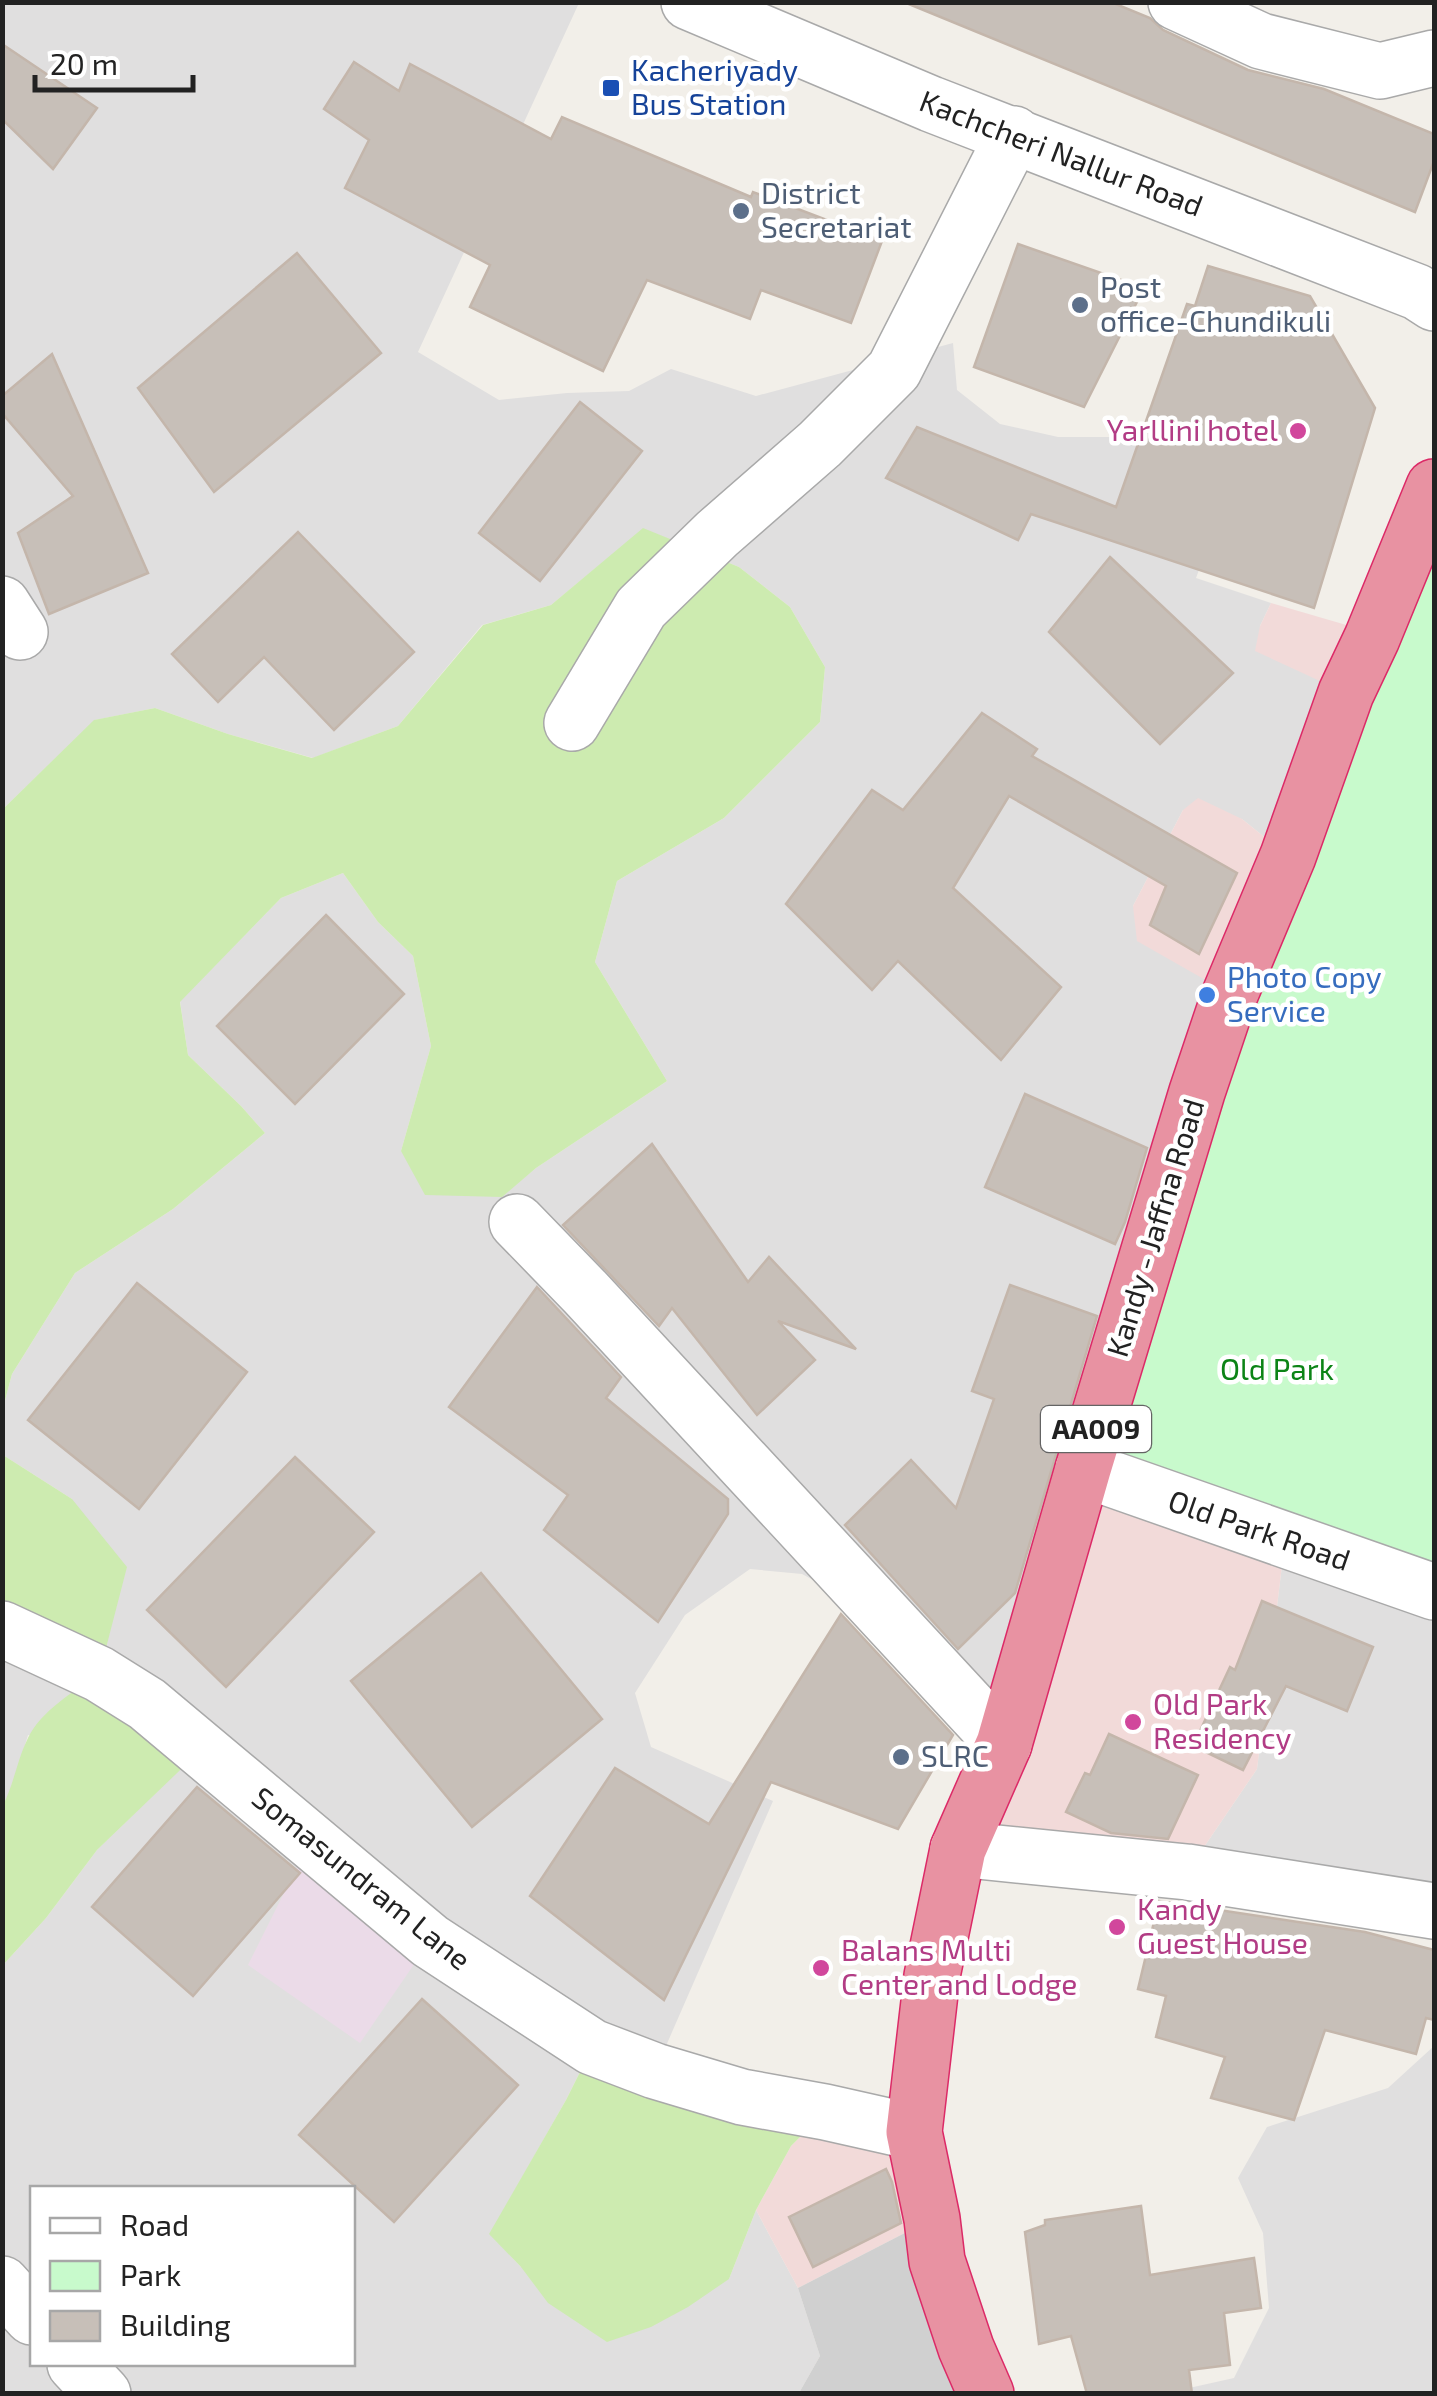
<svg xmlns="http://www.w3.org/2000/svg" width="1437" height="2396" font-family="'Exo 2',sans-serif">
	<rect width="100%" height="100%" fill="#f2efe9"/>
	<g fill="#e0dfdf" fill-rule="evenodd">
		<path d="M3 3H579L418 352 499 400 567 393 629 391 671 369 756 396 953 343 957 390 1000 424 1058 437H1130L1145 428 1239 463 1196 578 1271 603 1260 626 1346 693 1288 856 1242 819 1183 810 1133 906 1230 994 1004 1744 894 1624 802 1574 750 1569 685 1615 635 1693 651 1747 773 1801 655 2071 592 2048 566 2100 490 2234 521 2267 729 2279 756 2210 798 2288 820 2356 799 2393H3V1965L46 1918 97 1850 201 1749 28 1735 13 1786 3 1805V1629L72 1499 3 1455V1408L12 1374 75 1273 173 1209 265 1133 241 1106 188 1055 180 1001 281 898 343 873 378 922 413 956 431 1046 401 1151 502 1196 536 1168 667 1081 595 962 617 881 724 818 820 722 825 667 790 607 739 567 643 529 551 605 482 625 398 726 313 758 228 734 155 708 95 720 3 809ZM32 2188H352V2364H32Z"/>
		<polygon points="1285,1541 1434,1592 1434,1911 1187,1872 1257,1769"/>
		<polygon points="1434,2046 1434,2393 1162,2394 1234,2378 1269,2308 1263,2233 1238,2178 1267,2127 1388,2088"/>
	</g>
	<g fill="#f2dad9">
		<polygon points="1271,603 1360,629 1346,693 1255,651 1260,626"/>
		<polygon points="1198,798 1242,819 1288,856 1230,994 1137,941 1133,906 1183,810"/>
		<polygon points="1083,1469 1285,1541 1257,1769 1187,1872 958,1849"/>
		<polygon points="825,2112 914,2132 932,2219 798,2288 756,2210 791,2146"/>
	</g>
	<polygon fill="#ebdbe8" points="310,1841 430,1941 360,2043 248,1965"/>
	<polygon fill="#d0d0d0" points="932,2219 986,2393 799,2393 820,2356 798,2288"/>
	<g fill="#cdebb0">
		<polygon points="643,528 739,567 790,607 825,667 820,722 724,818 617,881 595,962 667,1081 536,1168 502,1197 425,1195 401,1151 431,1046 413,956 378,922 343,873 281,898 180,1002 188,1055 241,1106 265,1133 173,1209 75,1273 12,1374 3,1408 3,809 94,720 155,708 228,734 312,758 398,726 483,625 551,605"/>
		<path d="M3 1455 72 1499 127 1567 99 1675 202 1749 97 1850 46 1918 3 1965V1805C14 1784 17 1760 28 1738 40 1712 75 1690 98 1675L3 1629Z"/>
		<polygon points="592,2048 825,2112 791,2146 756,2210 729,2279 688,2307 651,2327 607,2342 548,2303 521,2267 489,2234 566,2100"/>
	</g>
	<polygon fill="#c8facc" points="1434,494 1434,1592 1084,1469"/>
	<g fill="#c7bfb8" stroke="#c4b6ab" stroke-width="2.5">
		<polygon points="904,2 1111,2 1150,18 1163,30 1248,70 1324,89 1434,134 1434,161 1415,212"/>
		<polygon points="2,44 97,108 53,169 2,119"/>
		<polygon points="354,62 399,91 410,64 551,139 562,117 751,197 753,192 882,241 851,323 761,290 750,319 647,280 603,371 470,307 490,265 345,188 369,140 324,109"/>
		<polygon points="1018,244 1144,288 1084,407 974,367"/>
		<polygon points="297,253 381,353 214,492 138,388"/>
		<polygon points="1208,266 1310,296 1375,408 1314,608 1031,514 1018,540 886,478 917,427 1116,507 1187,304 1195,306"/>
		<polygon points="52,354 148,573 49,614 18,533 73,496 2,413 2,396"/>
		<polygon points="580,402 642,451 540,581 479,533"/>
		<polygon points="298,532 414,652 334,730 264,657 218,702 172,654"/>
		<polygon points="1110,557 1233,673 1160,744 1049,632"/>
		<polygon points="982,713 1037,749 1032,756 1237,873 1199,954 1150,925 1166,886 1009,796 953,888 1061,987 1001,1060 898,961 872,990 786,904 872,790 903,810"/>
		<polygon points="326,915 404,994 295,1104 217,1026"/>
		<polygon points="1025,1094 1147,1148 1125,1222 1115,1244 985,1187"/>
		<polygon points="652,1144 748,1282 769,1257 856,1349 778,1321 815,1360 757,1415 672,1308 659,1326 563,1225"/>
		<polygon points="137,1283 247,1372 139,1509 28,1420"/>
		<polygon points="1010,1285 1097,1316 1015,1593 958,1649 845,1525 911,1460 956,1508 994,1399 972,1391"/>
		<polygon points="537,1287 621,1377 606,1398 728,1499 728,1514 658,1622 544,1530 568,1495 449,1407"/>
		<polygon points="295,1457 374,1532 226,1687 147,1610"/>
		<polygon points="481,1573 602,1719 472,1827 351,1681"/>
		<polygon points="1262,1601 1373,1647 1347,1711 1286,1686 1243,1770 1193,1746 1230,1667 1235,1670"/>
		<polygon points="841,1614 953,1735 898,1829 771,1782 664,2000 530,1896 615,1768 709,1824"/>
		<polygon points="1109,1734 1198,1775 1168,1839 1111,1833 1066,1812 1085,1773 1090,1775"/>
		<polygon points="197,1787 300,1873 193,1996 92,1907"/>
		<polygon points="1159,1901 1365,1932 1434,1950 1434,2020 1426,2018 1416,2054 1325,2030 1294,2120 1211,2098 1225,2057 1156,2037 1166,1996 1138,1989"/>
		<polygon points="422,1999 518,2085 394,2222 299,2135"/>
		<polygon points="886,2169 892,2182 901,2223 813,2267 789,2217"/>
		<polygon points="1141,2206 1150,2275 1254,2258 1261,2308 1224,2313 1230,2365 1189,2370 1192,2394 1087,2394 1071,2336 1039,2344 1025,2232 1045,2225 1045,2220"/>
	</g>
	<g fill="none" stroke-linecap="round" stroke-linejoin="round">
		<g stroke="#a9a9a9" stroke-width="58">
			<g id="minor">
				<polyline points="689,2 931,104 1417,292 1434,303"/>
				<polyline points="1176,2 1261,41 1380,71 1434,58"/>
				<polyline points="2,604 20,632"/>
				<polyline points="572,723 641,608 717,534 820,444 894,370 1014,134"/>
				<polyline points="517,1222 585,1292 1004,1744"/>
				<polyline points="1083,1469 1434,1592"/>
				<polyline points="2,1629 99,1674 147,1704 430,1941 592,2047 655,2071 742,2097 825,2112 914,2132"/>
				<polyline points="958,1849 1187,1872 1434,1911"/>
				<polyline points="2,2284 32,2317"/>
				<polyline points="75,2364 103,2394"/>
			</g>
		</g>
		<g stroke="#dc2a67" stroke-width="58">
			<polyline id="highway" points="986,2394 966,2348 937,2261 932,2219 914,2132 932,1976 958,1849 1004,1744 1083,1469 1197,1092 1230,994 1288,856 1346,693 1372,638 1434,487"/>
		</g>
		<use href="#minor" stroke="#fff" stroke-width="55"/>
		<use href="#highway" stroke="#e892a2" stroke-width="55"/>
	</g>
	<rect fill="#1a4fb4" stroke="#fff" stroke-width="4" x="601" y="78" width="20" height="20" rx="5"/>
	<g fill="#5c6f8a" stroke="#fff" stroke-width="4">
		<circle cx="741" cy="211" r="10"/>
		<circle cx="1080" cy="305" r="10"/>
		<circle cx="901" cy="1757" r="10"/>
	</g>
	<g fill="#d1479c" stroke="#fff" stroke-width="4">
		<circle cx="1298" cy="431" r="10"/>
		<circle cx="1133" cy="1722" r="10"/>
		<circle cx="1117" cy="1927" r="10"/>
		<circle cx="821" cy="1968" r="10"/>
	</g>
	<circle fill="#3f7fe0" stroke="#fff" stroke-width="4" cx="1207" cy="995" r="10"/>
	<g text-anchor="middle" stroke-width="9" stroke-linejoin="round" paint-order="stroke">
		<rect fill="#fff" stroke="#646464" stroke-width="2.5" x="1041" y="1406" width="110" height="46" rx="8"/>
		<g font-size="28" font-weight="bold" fill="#222">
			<text x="1096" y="1439">AA009</text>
		</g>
		<g font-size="30" fill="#164399" stroke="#fff" text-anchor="start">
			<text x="631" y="81">Kacheriyady<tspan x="631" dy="34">Bus Station</tspan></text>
		</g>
		<g font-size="30" fill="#222" stroke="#fff">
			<text transform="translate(1061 154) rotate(21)" y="10">Kachcheri Nallur Road</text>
			<text transform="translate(1156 1228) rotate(-73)" y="10">Kandy - Jaffna Road</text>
			<text transform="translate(1259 1531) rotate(19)" y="10">Old Park Road</text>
			<text transform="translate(361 1879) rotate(39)" y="10">Somasundram Lane</text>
		</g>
		<g font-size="30" fill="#4e5e75" stroke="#fff" text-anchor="start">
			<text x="761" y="204">District<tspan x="761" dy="34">Secretariat</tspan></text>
			<text x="1100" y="298">Post<tspan x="1100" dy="34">office-Chundikuli</tspan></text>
			<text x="921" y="1767">SLRC</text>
		</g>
		<g font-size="30" fill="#b23c85" stroke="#fff" text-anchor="start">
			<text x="1278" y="441" text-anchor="end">Yarllini hotel</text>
			<text x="1153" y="1715">Old Park<tspan x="1153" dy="34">Residency</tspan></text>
			<text x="1137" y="1920">Kandy<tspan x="1137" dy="34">Guest House</tspan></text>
			<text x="841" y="1961">Balans Multi<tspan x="841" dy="34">Center and Lodge</tspan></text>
		</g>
		<g font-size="30" fill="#366cbe" stroke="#fff" text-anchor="start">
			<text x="1227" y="988">Photo Copy<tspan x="1227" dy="34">Service</tspan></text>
		</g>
		<g font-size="30" fill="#0c8416" stroke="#fff">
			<text x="1277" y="1380">Old Park</text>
		</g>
	</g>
	<rect width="1437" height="2396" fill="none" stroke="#222222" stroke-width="10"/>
	<rect x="30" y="2186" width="325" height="180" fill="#ffffff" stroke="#a7a7a7" stroke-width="2.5"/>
	<rect x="50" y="2218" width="50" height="15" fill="#ffffff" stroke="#a7a7a7" stroke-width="2.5"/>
	<text x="120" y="2236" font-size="30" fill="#222222">Road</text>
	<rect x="50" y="2261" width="50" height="30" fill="#c8facc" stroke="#a7a7a7" stroke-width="2.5"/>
	<text x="120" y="2286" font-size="30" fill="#222222">Park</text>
	<rect x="50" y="2311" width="50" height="30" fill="#c7bfb8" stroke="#a7a7a7" stroke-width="2.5"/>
	<text x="120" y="2336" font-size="30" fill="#222222">Building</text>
	<path d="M35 75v15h158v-15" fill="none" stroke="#222222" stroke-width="5"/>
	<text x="50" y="75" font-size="30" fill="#222222" stroke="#ffffff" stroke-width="8" paint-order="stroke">20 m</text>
</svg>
